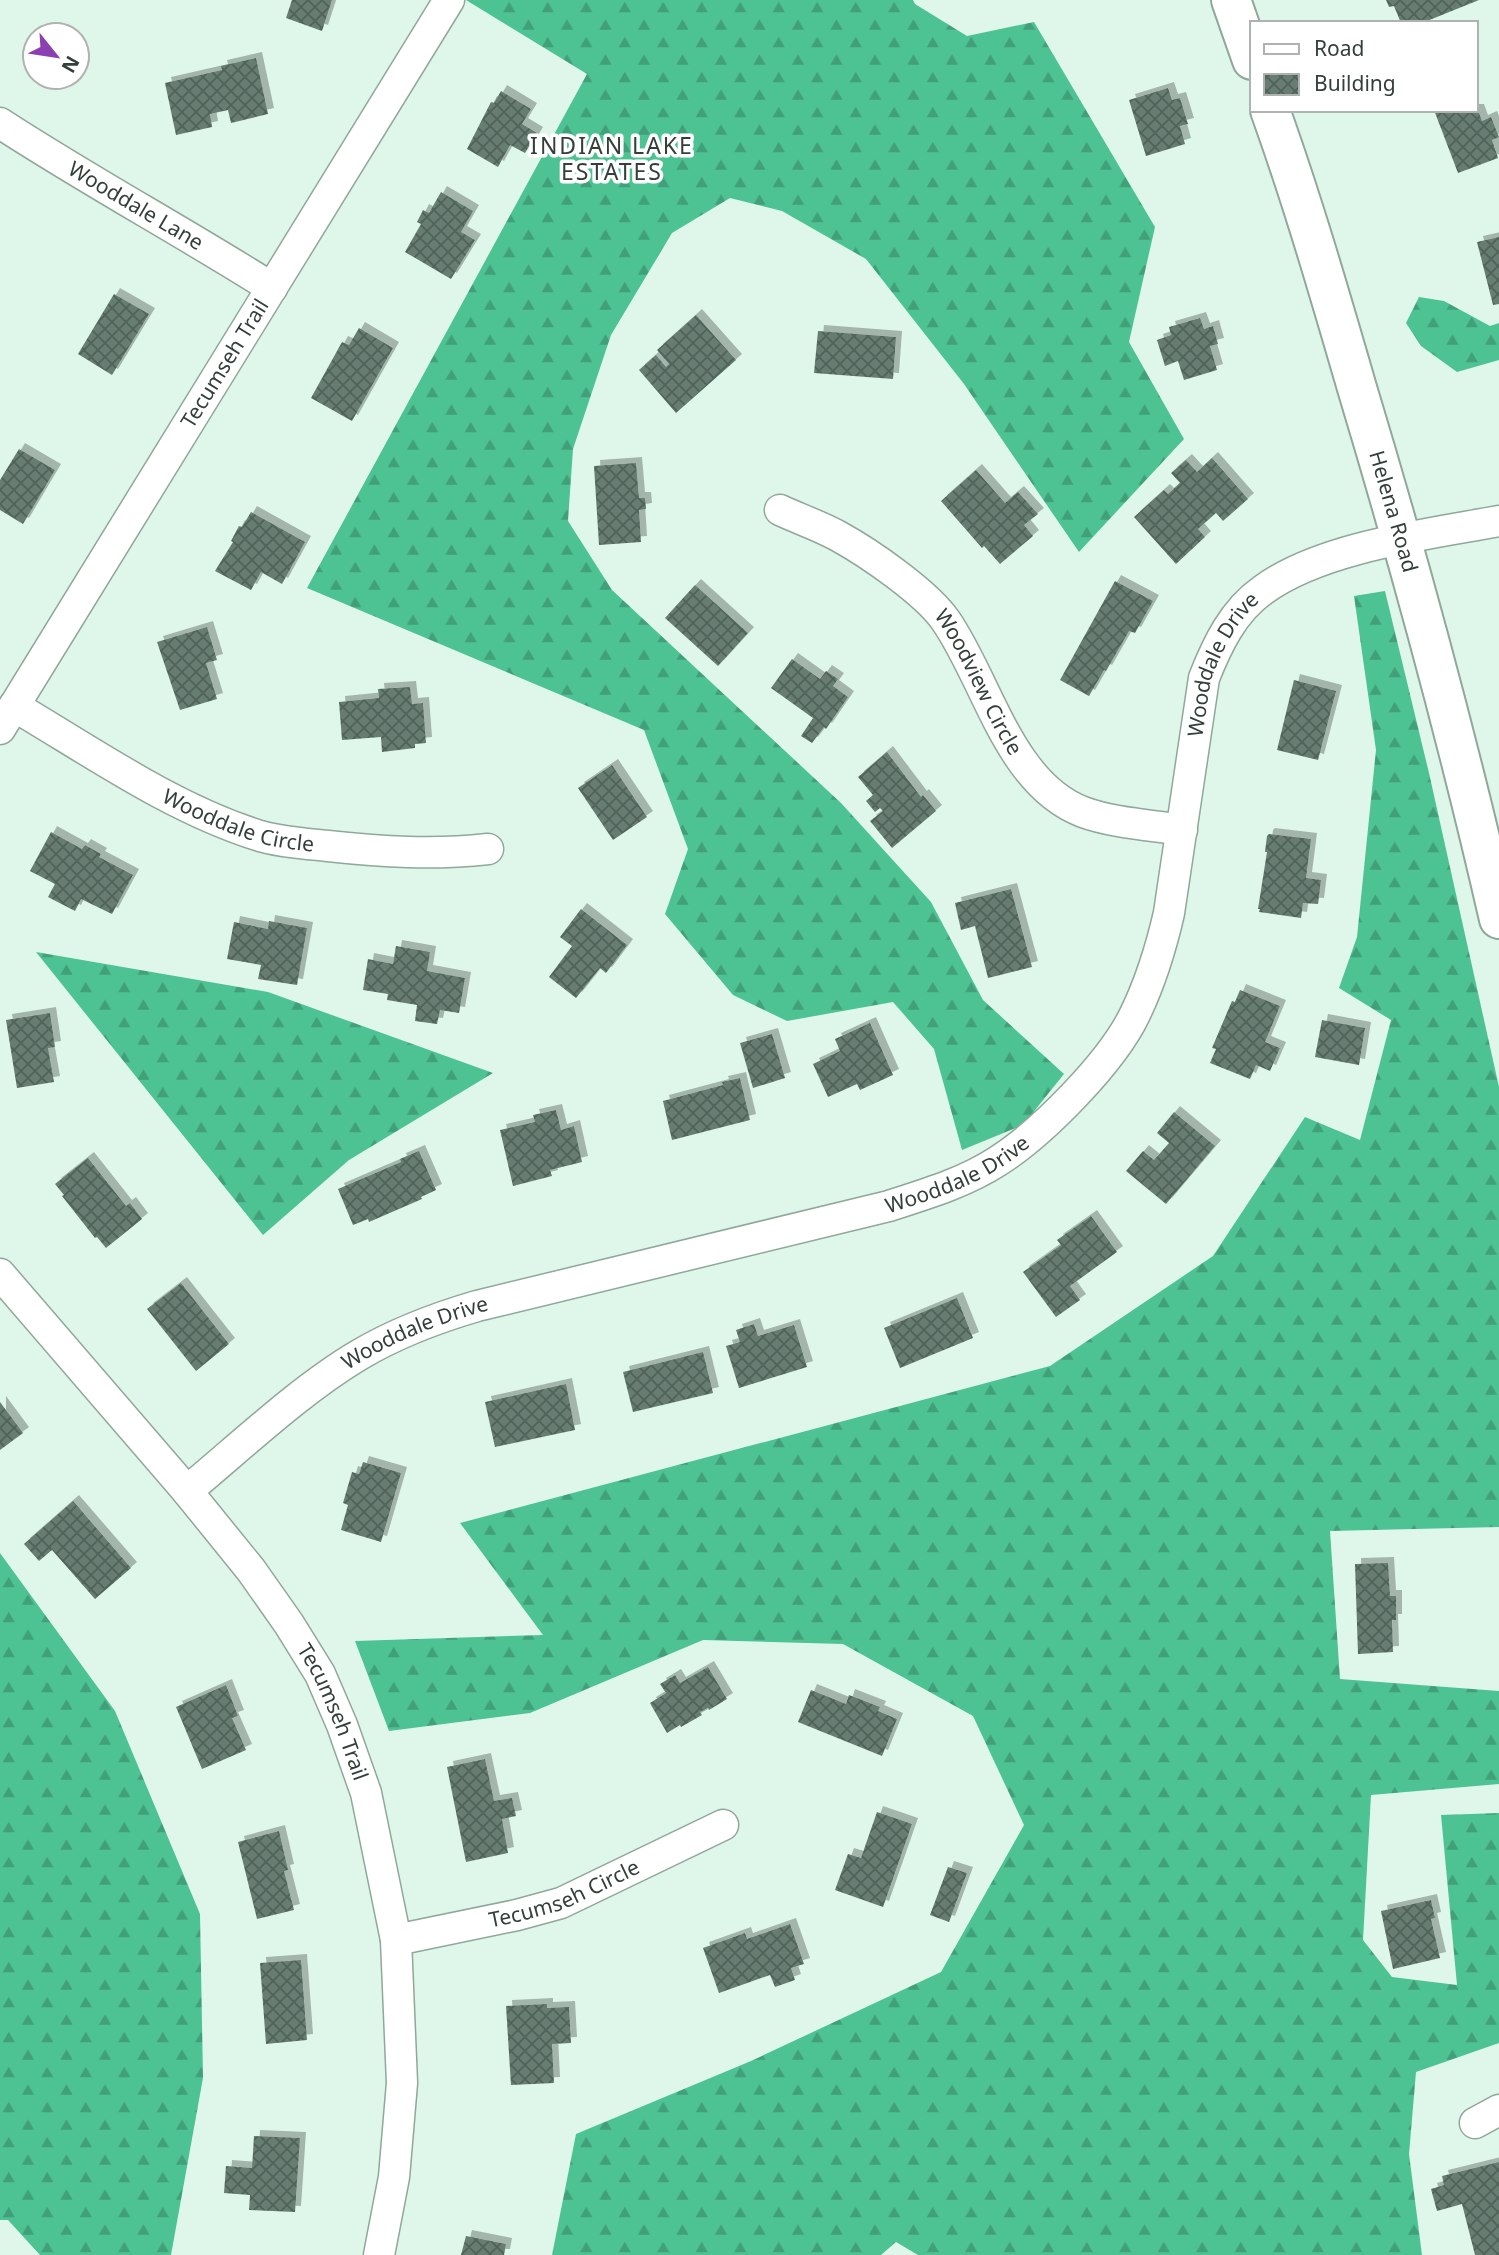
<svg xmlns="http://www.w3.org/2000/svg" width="1499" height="2255" font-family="'Noto Sans',sans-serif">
	<defs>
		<pattern id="forest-firs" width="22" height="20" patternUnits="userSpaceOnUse" patternTransform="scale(1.75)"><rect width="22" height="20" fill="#4dc393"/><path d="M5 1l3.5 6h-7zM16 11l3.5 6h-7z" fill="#41a079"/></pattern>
		<pattern id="building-cross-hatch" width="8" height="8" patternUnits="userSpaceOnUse" patternTransform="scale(1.75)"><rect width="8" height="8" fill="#677d72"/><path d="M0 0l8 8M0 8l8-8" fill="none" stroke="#51625a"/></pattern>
		<filter id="shadow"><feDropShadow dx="6" dy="-6" stdDeviation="0" flood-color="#0004"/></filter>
	</defs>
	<rect width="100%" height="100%" fill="#dff7ea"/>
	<g fill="url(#forest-firs)">
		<polygon points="466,0 913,0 915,4 967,36 1034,22 1155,227 1129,342 1184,439 1079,552 964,384 866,259 782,211 730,198 672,233 611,335 573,449 568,521 612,590 841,803 931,902 983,1000 1064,1074 1023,1125 962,1150 934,1049 893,1002 787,1021 733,995 665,914 688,849 644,730 307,588 587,74"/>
		<polygon points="1419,297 1444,301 1490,326 1499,323 1499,360 1457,372 1421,346 1406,323"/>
		<polygon points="1385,591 1429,773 1499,1087 1499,1527 1330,1531 1340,1679 1499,1691 1499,1784 1371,1795 1363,1940 1392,1977 1457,1985 1441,1815 1499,1813 1499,2043 1416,2072 1409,2154 1422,2255 918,2255 896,2242 881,2255 552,2255 576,2134 751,2061 941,1972 1024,1825 973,1716 843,1644 703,1640 530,1713 389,1731 355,1641 543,1635 460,1523 1050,1366 1213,1256 1305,1117 1360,1140 1391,1020 1339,988 1357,937 1376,750 1354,596"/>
		<polygon points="36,952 268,992 493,1073 349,1160 263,1235"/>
		<polygon points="0,1553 115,1711 200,1914 203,2078 171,2255 40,2255 8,2220 0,2220"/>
	</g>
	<g fill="url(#building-cross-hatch)" filter="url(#shadow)">
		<polygon points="292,0 332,0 322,31 286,18"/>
		<polygon points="1386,0 1479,0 1422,23 1401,23 1394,6 1389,7"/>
		<polygon points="256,58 268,114 231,123 228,110 210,114 212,127 176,135 165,83 222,70 221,66"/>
		<polygon points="1168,88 1172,100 1180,98 1188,124 1180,126 1185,144 1146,156 1129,100"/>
		<polygon points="501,91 531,109 522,124 537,133 525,153 510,145 498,167 467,149 491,102 494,103"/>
		<polygon points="1434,110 1478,110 1482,121 1491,117 1499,137 1492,140 1498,158 1458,173"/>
		<polygon points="441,192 473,211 461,232 475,240 451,279 405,252 421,224 417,222 423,210 429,213"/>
		<polygon points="1499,237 1499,304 1493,305 1477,242"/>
		<polygon points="114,294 149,314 112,375 78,354"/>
		<polygon points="696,315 736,360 676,413 639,370 656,355 666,367 669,364 657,350"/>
		<polygon points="1200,318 1204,329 1213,326 1218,344 1210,346 1217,370 1184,380 1178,361 1165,366 1157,340 1171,335 1169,327"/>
		<polygon points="359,328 393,348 352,421 311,398 342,342 349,345"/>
		<polygon points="818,331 896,337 893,379 814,373"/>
		<polygon points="19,449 55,470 23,524 0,510 0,480"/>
		<polygon points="1212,458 1248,499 1223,521 1216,513 1198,529 1205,537 1176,564 1134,517 1164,490 1168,494 1180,483 1171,473 1186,460 1197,472"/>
		<polygon points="636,463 639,498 645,498 646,509 639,510 641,542 599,545 594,466"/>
		<polygon points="976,470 1005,503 1018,492 1038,514 1024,525 1033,536 1000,564 984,546 982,548 941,501"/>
		<polygon points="251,512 305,542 282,584 261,572 251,590 215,571 233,542 231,541 239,526 242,527"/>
		<polygon points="1115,581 1153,601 1135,633 1129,631 1106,671 1104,670 1089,696 1060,680"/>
		<polygon points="695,585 748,633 718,666 665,618"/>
		<polygon points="207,627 217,660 206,663 217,699 180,710 157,642"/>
		<polygon points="792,659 820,679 826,671 838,679 833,686 848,697 826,729 824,727 812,743 801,736 813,718 771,688"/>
		<polygon points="1294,680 1336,691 1318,760 1277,750"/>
		<polygon points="410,687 412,704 423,703 426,743 415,744 415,748 382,752 381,737 342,740 339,702 379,698 378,689"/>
		<polygon points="887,752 921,797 923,795 936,811 892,848 870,821 883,811 880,808 875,812 866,801 873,795 858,777"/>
		<polygon points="612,765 647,817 613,840 578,788"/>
		<polygon points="51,832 82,849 85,845 101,854 99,857 133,875 112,914 81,899 75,911 48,897 55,884 30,871"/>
		<polygon points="1269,834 1311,839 1306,878 1321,880 1318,904 1303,903 1301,918 1259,912 1260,909 1258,909 1267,852 1265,852 1267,836"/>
		<polygon points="1011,889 1032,967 988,978 975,926 961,930 955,903"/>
		<polygon points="581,909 627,945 606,973 600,968 576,998 549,977 572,946 560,937"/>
		<polygon points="269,921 307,928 297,985 258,979 261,965 227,959 234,922 268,929"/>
		<polygon points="396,946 430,952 427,971 465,978 459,1013 440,1010 437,1024 415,1021 417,1005 387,1000 388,994 363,990 368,959 393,964"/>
		<polygon points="1240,990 1280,1006 1265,1042 1280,1048 1270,1071 1256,1065 1250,1079 1210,1063 1216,1049 1212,1048 1232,1001 1235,1002"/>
		<polygon points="50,1013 55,1047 48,1048 54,1082 17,1088 6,1020"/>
		<polygon points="1322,1020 1365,1028 1359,1065 1315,1057"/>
		<polygon points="870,1023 893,1075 860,1090 857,1084 828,1097 813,1064 840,1051 835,1039"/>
		<polygon points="772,1034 785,1078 753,1088 740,1043"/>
		<polygon points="740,1078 750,1120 672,1140 663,1101 723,1085 722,1082"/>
		<polygon points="556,1110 561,1130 574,1126 582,1162 550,1170 552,1176 513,1186 500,1130 535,1122 533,1115"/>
		<polygon points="1174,1112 1215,1146 1166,1204 1126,1171 1143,1151 1154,1160 1169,1143 1157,1133"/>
		<polygon points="419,1151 436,1190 421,1197 422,1199 369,1222 368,1219 353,1225 338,1189 401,1162 400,1159"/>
		<polygon points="88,1158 126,1206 130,1203 142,1219 106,1248 97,1237 95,1238 62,1196 64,1195 55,1184"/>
		<polygon points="1091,1216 1117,1252 1070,1286 1080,1300 1056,1317 1023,1272 1061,1245 1057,1240"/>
		<polygon points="181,1283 229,1344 196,1371 147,1309"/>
		<polygon points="957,1298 973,1338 900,1368 884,1328"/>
		<polygon points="754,1324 758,1336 794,1325 807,1367 739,1388 726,1346 740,1342 736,1330"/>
		<polygon points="703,1352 713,1393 633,1412 623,1372"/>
		<polygon points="566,1384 575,1430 495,1447 485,1402"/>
		<polygon points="0,1402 23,1433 0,1450"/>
		<polygon points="363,1462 401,1473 381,1542 341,1530 348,1505 343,1503 352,1472 359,1474"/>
		<polygon points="73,1501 131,1568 95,1599 52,1550 39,1561 24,1544"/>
		<polygon points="1388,1563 1390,1596 1396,1596 1396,1620 1392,1620 1393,1652 1358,1654 1355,1564"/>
		<polygon points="708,1667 727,1699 709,1710 708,1708 700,1712 702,1715 681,1727 680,1725 667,1733 650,1703 666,1693 660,1684 675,1675 680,1683"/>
		<polygon points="226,1685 238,1716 232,1718 246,1750 202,1769 176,1707"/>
		<polygon points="811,1690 846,1704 849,1695 880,1707 878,1711 897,1719 882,1756 798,1722"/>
		<polygon points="485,1759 494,1801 512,1798 516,1816 502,1819 508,1853 466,1862 447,1767"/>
		<polygon points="877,1812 912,1824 883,1907 835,1890 848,1854 861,1858"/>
		<polygon points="279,1831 288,1870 284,1871 294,1910 257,1919 238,1842"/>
		<polygon points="948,1867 967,1873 949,1922 930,1915"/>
		<polygon points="1431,1900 1435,1918 1431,1919 1440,1958 1393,1969 1381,1911"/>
		<polygon points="790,1924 804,1964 791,1968 795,1980 775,1987 770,1975 719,1993 703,1948 745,1933 747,1939"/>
		<polygon points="301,1960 307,2040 266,2044 260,1963"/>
		<polygon points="547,2004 547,2008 569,2007 571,2043 552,2044 554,2083 511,2085 506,2006"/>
		<polygon points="254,2136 300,2138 295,2212 249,2210 250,2195 224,2193 226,2166 252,2168"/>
		<polygon points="1499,2162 1499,2255 1475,2255 1462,2204 1437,2211 1431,2189 1444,2185 1442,2176"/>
		<polygon points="466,2236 506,2244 504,2255 461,2255"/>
	</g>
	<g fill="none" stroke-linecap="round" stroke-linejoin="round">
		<g stroke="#90a79b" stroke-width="33">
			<g id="minor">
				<path id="s1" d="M0 123C89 181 182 231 272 288"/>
				<path id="s2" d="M780 510C799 519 820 526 838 536 869 553 927 593 946 621 987 680 1009 784 1083 812 1113 823 1150 825 1182 830"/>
				<path id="s3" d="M14 706C92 752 173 809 260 836 282 842 305 844 328 846 383 852 433 855 488 849"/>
				<path id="s4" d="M0 729 449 0"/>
				<path id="s5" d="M0 1274 187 1491 251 1570 289 1624 320 1674 342 1725 366 1793 396 1940 402 2083 394 2177 379 2255"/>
				<path id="s6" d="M187 1491C240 1447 300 1390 359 1355 396 1333 436 1318 477 1306L889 1206C926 1194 964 1183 998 1161 1043 1132 1112 1062 1135 1014 1151 981 1161 948 1169 913L1204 678C1217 645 1233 611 1263 590 1321 547 1429 534 1499 521"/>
				<path id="s7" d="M396 1940 517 1915 561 1903 723 1825"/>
				<polyline points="1475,2123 1499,2110"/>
			</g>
		</g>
		<g stroke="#90a79b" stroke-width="42">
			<g id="major">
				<polyline points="1231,0 1252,60"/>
				<path id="s8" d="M1270 110C1303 202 1330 295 1357 388 1410 564 1458 740 1499 919"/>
			</g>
		</g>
		<use href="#minor" stroke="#fff" stroke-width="30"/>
		<use href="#major" stroke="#fff" stroke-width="38"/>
	</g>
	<g text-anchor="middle" stroke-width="7" stroke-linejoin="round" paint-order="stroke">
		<g font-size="21" fill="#353f3a" stroke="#fff">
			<text dy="7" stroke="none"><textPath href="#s1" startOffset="159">Wooddale Lane</textPath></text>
			<text dy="7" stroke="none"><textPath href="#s4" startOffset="429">Tecumseh Trail</textPath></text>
			<text dy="7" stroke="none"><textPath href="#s8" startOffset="420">Helena Road</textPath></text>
			<text dy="7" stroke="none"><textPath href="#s6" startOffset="1456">Wooddale Drive</textPath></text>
			<text dy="7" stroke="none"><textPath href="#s2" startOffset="271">Woodview Circle</textPath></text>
			<text dy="7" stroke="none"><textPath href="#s3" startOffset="254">Wooddale Circle</textPath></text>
			<text dy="7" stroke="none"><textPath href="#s6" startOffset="847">Wooddale Drive</textPath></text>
			<text dy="7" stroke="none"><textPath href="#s6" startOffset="280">Wooddale Drive</textPath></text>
			<text dy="7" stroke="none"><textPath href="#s5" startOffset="553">Tecumseh Trail</textPath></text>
			<text dy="7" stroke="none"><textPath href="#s7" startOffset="175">Tecumseh Circle</textPath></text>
		</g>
		<g font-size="23" letter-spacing="2" fill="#353f3a" stroke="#fff">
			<text x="612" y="154">INDIAN LAKE<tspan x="612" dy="26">ESTATES</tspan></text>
		</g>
	</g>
	<rect x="1250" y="21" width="228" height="91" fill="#ffffff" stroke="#aeb2b0" stroke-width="2"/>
	<rect x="1264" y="44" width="35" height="10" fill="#ffffff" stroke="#aeb2b0" stroke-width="2"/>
	<text x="1314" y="56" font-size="21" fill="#353f3a">Road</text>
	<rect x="1264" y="74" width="35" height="21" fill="url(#building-cross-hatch)" stroke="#aeb2b0" stroke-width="2"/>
	<text x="1314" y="91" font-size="21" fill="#353f3a">Building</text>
	<g transform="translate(56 56) rotate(120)"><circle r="33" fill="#ffffff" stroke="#aeb2b0" stroke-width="2"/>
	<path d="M0-5L12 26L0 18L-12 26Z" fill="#8c3fb0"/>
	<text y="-10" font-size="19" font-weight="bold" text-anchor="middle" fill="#353f3a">N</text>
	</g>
</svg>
